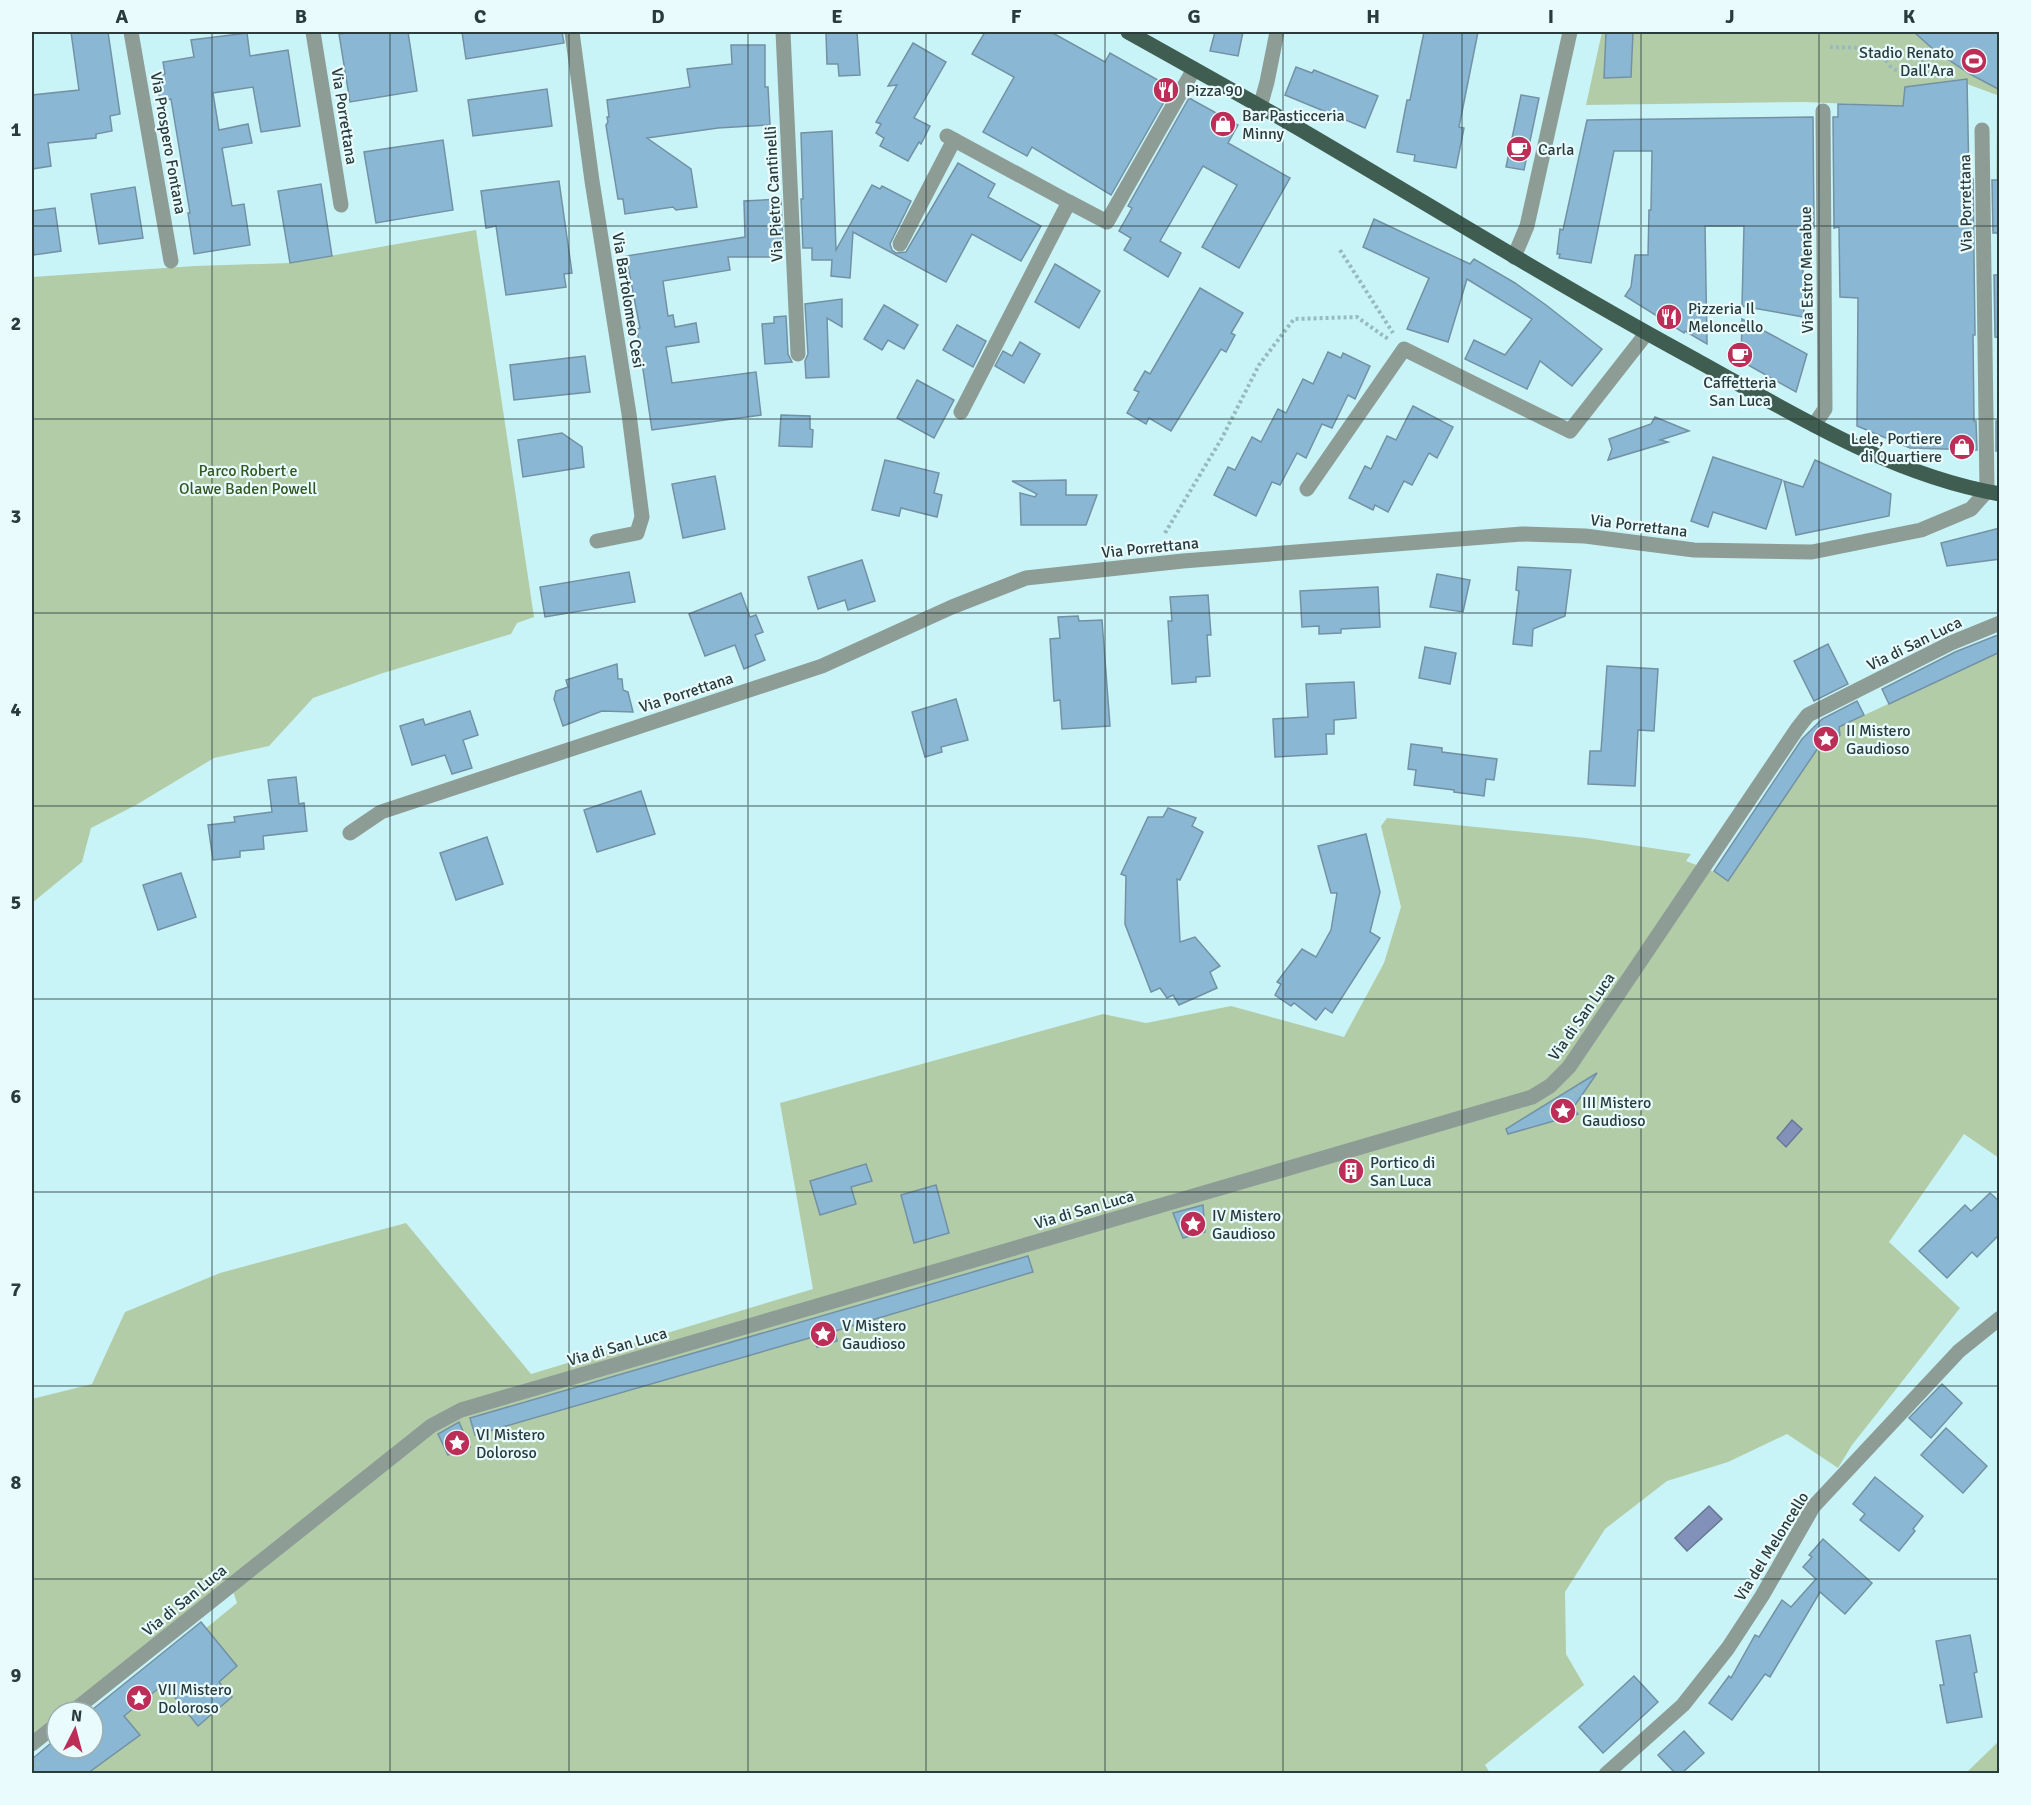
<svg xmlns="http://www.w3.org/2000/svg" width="2031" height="1805" font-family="Signika,sans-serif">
	<rect width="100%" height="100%" fill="#c8f4f7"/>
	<g fill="#b3cca8">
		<polygon points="1602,32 1999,32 1999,233 1996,233 1997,95 1967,84 1927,84 1905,87 1903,106 1804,102 1586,105"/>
		<polygon points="476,230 534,617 517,623 511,634 380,674 313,698 269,746 214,758 136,805 91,828 82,862 32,903 32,277 195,266 290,263"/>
		<polygon points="1999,652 1999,1158 1964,1134 1889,1242 1960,1308 1852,1445 1838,1468 1787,1434 1728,1462 1667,1481 1605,1529 1565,1592 1566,1654 1584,1685 1485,1765 1490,1773 32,1773 32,1770 58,1748 93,1748 93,1720 237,1603 229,1579 64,1712 57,1712 57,1718 32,1738 32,1399 92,1384 125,1312 220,1273 406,1223 531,1374 813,1289 780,1103 1103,1014 1146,1023 1231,1006 1344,1037 1384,963 1401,907 1381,826 1387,818 1586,838 1691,854 1686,861 1730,878 1818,748 1824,751 1839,727"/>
		<polygon points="1999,1741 1999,1773 1966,1773"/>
	</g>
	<g fill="#8291b9" stroke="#687794" stroke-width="1.5">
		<polygon points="1792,1120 1802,1129 1786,1147 1777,1138"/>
		<polygon points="1709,1506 1722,1519 1687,1551 1675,1538"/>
	</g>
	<g fill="#8ab8d4" stroke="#7391a4" stroke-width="1.5">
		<polygon points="71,32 108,32 120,114 110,116 112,131 96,134 96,138 48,143 51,166 32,169 32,95 79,90"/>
		<polygon points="357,32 408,32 417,91 350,102 339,34"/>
		<polygon points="462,32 562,32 564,43 466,59"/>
		<polygon points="826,32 857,32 860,75 839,76 838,64 827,64"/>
		<polygon points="985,32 1051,32 1105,62 1110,53 1172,88 1111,195 1032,147 1027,156 983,132 1014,77 972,54"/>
		<polygon points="1215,32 1243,32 1238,56 1210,51"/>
		<polygon points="1424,32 1478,32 1459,127 1464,128 1456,168 1414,161 1415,155 1397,152 1407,100 1410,100"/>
		<polygon points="1606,32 1633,32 1631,77 1604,78"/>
		<polygon points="1914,32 2000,32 2000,90 1970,74 1934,50"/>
		<polygon points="247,33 250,56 288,50 300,126 261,132 253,87 213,93 219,130 248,124 252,143 222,148 232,206 244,204 250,245 194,254 188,213 190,213 171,99 160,101 156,75 165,74 163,62 194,57 191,40"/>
		<polygon points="913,43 946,62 914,118 930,126 921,144 919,142 908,161 880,146 884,138 876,133 881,124 876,122 897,85 888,86"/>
		<polygon points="731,45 765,45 765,87 768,87 770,125 718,128 647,138 691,169 697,207 676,210 673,207 625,214 623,199 618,199 607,132 606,125 608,122 607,117 609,117 607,100 690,87 687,69 732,64"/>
		<polygon points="1296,67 1312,73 1314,70 1378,96 1365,128 1285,95"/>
		<polygon points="1967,79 1969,179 1973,179 1975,335 1973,335 1974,421 1976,421 1977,450 1910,448 1857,426 1858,298 1840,297 1839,227 1834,228 1833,117 1838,117 1838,104 1903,106 1905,87"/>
		<polygon points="547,89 552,126 473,136 468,100"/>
		<polygon points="1521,95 1539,98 1524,170 1506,167"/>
		<polygon points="1189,98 1238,125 1228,143 1290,178 1239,268 1202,247 1237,185 1203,166 1160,241 1181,253 1168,277 1124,250 1131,238 1119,231 1132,208 1128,206"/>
		<polygon points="1813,117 1814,228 1802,228 1804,317 1742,306 1744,226 1705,226 1707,344 1685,331 1684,333 1625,296 1631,287 1635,255 1648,255 1649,210 1651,210 1652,151 1614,151 1591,263 1559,258 1560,254 1557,254 1560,229 1563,230 1587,120"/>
		<polygon points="832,131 836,250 872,185 880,189 882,186 911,201 890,244 892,250 896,253 906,252 958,163 995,184 988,197 1041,226 1021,261 972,234 946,282 853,232 850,278 831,276 832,260 812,260 812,248 803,248 801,199 803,199 801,133"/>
		<polygon points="443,140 453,210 376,223 364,152"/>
		<polygon points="1992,180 2000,180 2000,233 1993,233"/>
		<polygon points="559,181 572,273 564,274 566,287 506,295 496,226 486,228 481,191"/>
		<polygon points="321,184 332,256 290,263 278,191"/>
		<polygon points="135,187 143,238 99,244 91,194"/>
		<polygon points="781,199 783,249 772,249 772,257 728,257 730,270 663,281 668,316 673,315 675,327 696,323 699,342 666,347 672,383 756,372 761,415 652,430 637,329 640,328 626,256 745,237 744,201"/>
		<polygon points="55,208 61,251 34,255 32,238 32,211"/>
		<polygon points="1374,219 1470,264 1474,259 1515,283 1546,305 1602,349 1572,386 1540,361 1527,389 1465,359 1474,340 1505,355 1532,319 1467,279 1448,342 1407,329 1429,278 1363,247"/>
		<polygon points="1055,264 1100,291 1079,328 1035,302"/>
		<polygon points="1994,275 2000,275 2000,338 1995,337"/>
		<polygon points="1200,288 1243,313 1231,333 1235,335 1226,352 1221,349 1171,431 1149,418 1146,424 1127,413 1139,392 1134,390 1145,371 1150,374"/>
		<polygon points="842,299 842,327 827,318 829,377 806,378 805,361 808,354 805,304"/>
		<polygon points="884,305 918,325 904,349 888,340 882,350 864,339"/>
		<polygon points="786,316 788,354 792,362 765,364 762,324 774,323 774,317"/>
		<polygon points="1742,319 1807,354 1796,392 1741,361"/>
		<polygon points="957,325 986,341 973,367 943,350"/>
		<polygon points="1020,342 1040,354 1024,383 995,366 1003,351 1012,356"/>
		<polygon points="1328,352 1341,358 1343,353 1370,366 1355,399 1348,395 1332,428 1322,424 1306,458 1297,453 1280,485 1272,482 1256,516 1214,495 1228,467 1235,470 1252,437 1261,442 1278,409 1286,413 1303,379 1313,384"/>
		<polygon points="585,356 590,392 514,400 510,365"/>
		<polygon points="917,380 954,400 934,438 897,418"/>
		<polygon points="1413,406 1453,427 1437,458 1429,453 1412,485 1404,481 1388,512 1375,505 1373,510 1349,498 1365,466 1371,469 1387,436 1396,440"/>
		<polygon points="781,415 810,416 810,429 813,430 812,447 779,446"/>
		<polygon points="1655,417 1689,431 1660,440 1668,442 1608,460 1612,449 1609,439 1651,424"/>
		<rect x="1996" y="421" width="4" height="30"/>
		<polygon points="562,433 582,447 584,467 523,477 518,440"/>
		<polygon points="1713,457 1782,480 1766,529 1713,512 1708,527 1691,521"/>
		<polygon points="885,460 939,473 934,493 942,495 937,517 901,508 899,516 872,510"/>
		<polygon points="1815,460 1891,494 1889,516 1796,535 1784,481 1803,487"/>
		<polygon points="715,476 725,529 683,538 672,484"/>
		<polygon points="1066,480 1066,495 1097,495 1086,525 1021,525 1020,493 1035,497 1037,494 1012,481"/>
		<polygon points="2000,528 2000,559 1947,566 1941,543"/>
		<polygon points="862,560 875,601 848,610 845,600 818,609 808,577"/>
		<polygon points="1518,567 1571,570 1565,616 1533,629 1532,646 1513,644 1519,591 1516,590"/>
		<polygon points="629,572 635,602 545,617 540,587"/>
		<polygon points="1437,574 1470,580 1463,612 1430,607"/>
		<polygon points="1378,587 1380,627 1341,629 1341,633 1319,634 1319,626 1302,627 1300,591"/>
		<polygon points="741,593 750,617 756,615 763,632 755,635 765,660 744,669 735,645 705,656 689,614"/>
		<polygon points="1208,595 1211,635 1207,635 1210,676 1196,677 1196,682 1172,684 1168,621 1172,621 1170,597"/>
		<polygon points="1078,616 1079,621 1102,620 1110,726 1062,729 1060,700 1054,701 1050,639 1060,638 1058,617"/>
		<polygon points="2000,634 2000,652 1889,704 1882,689 1955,652"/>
		<polygon points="1828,644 1848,684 1814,701 1794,661"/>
		<polygon points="1425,647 1456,653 1450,684 1419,678"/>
		<polygon points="617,664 618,679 622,679 623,690 628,692 633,712 602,711 563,726 554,699 556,691 568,687 566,680"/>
		<polygon points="1607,666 1658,669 1654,731 1638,730 1635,786 1588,784 1590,751 1601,751"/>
		<polygon points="1354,682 1356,718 1334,720 1334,734 1326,734 1327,754 1275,757 1273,719 1308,717 1306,684"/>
		<polygon points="956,699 968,740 941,747 942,752 925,757 912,712"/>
		<polygon points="1857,701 1864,715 1839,727 1840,735 1824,751 1818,748 1728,881 1714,871 1802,739 1822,719"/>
		<polygon points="470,711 478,735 463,740 472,768 452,774 445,755 412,765 400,726 423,719 425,725"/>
		<polygon points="1411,744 1442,748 1442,752 1497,759 1494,780 1486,779 1484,796 1454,792 1454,790 1414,785 1416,770 1408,769"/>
		<polygon points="296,777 299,804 304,803 307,831 263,836 264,849 240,851 240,857 213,860 208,825 235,822 234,817 272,812 268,780"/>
		<polygon points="641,791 655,834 597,852 584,810"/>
		<polygon points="1168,808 1196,818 1192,826 1203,832 1180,880 1177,879 1180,942 1195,937 1220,966 1210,972 1217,988 1179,1005 1173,995 1167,998 1160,988 1151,992 1125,924 1126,876 1121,874 1148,817 1163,817"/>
		<polygon points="1366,834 1380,892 1370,932 1380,938 1332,1013 1325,1008 1316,1020 1294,1003 1291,1006 1275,995 1281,984 1277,982 1302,949 1316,957 1331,930 1337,893 1331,893 1318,846"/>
		<polygon points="487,837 503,884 456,900 440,853"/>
		<polygon points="181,873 196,917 158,930 143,885"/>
		<polygon points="1597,1073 1573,1108 1578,1114 1508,1134 1506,1129"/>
		<polygon points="866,1164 872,1181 851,1187 856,1204 820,1215 810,1181"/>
		<polygon points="936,1185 949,1233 914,1243 901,1195"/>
		<polygon points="1990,1193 2000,1202 2000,1234 1977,1257 1972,1252 1947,1278 1919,1251 1965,1205 1971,1211"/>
		<polygon points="1203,1205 1205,1232 1183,1238 1173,1213"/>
		<polygon points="1028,1256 1033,1272 835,1331 837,1341 817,1347 813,1337 475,1435 470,1418"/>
		<polygon points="1942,1384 1962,1403 1931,1438 1909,1418"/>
		<polygon points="459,1422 470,1447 448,1455 438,1434"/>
		<polygon points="1946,1428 1987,1466 1963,1493 1921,1455"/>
		<polygon points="1875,1477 1923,1516 1913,1529 1915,1531 1899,1551 1860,1520 1865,1514 1853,1504"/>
		<polygon points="1823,1539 1872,1583 1845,1614 1820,1592 1770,1677 1765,1674 1732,1720 1709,1703 1729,1676 1731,1678 1755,1635 1759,1637 1782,1600 1791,1607 1816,1579 1803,1567 1812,1557 1809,1555"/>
		<polygon points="201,1622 237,1666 219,1682 232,1697 198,1726 164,1684 124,1716 140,1735 88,1773 32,1773 32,1759 57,1738 57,1748 93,1748 93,1709"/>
		<polygon points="1970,1635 1977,1672 1974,1673 1982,1717 1947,1723 1940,1685 1944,1685 1936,1641"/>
		<polygon points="1634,1676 1658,1702 1603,1753 1579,1727"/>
		<polygon points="1684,1731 1704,1753 1682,1773 1675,1773 1658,1755"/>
	</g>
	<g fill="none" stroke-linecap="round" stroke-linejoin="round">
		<g stroke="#97bbbd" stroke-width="4" stroke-dasharray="3 3" stroke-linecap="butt">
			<path d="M1830 47C1843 48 1861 46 1873 51 1886 55 1883 58 1890 66 1903 80 1926 59 1937 52"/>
			<polyline points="1340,250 1393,333"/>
			<polyline points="1165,533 1222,438 1259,365 1294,319 1357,317 1388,339"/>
			<polyline points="1812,745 1830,727"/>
			<path d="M1541 1115C1556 1111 1571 1098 1580 1086"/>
			<polyline points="32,1769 40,1762"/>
		</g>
		<g stroke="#8d9d96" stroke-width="15">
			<polyline points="131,32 171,261"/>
			<polyline points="313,32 341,205"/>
			<polyline points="572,32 592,181 629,414 642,517 637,533 597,541"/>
			<polyline points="783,32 798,354"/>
			<polyline points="1260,107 1267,82 1277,32"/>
			<polyline points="947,136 1069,202"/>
			<polyline points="900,244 954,140"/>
			<polyline points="1514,257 1527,226 1570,32"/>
			<polyline points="961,412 1069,202 1107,222 1194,69"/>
			<polyline points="1814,425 1825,409 1823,111"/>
			<polyline points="1307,489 1404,349 1570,431 1646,334"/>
			<polyline points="350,833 381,812 822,666 952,607 1026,578 1183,561 1522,534 1585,536 1694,550 1812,552 1921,530 1971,509 1987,491 1982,130"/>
			<polyline points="72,1712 431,1426 461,1410 1532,1097 1550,1086 1569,1067 1797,729 1808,715 1951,643 2000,623"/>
			<polyline points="32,1744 57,1724"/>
			<polyline points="1606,1774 1683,1705 1728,1648 1762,1596 1813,1507 1959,1351 2000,1318"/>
		</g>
		<path stroke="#405d52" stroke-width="15" d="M1128 32C1189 66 1250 100 1310 135 1438 210 1565 289 1696 360 1792 413 1890 475 2000 494"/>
	</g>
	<path fill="none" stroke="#2a3b3c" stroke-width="1.5" stroke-opacity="0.55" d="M212 32V1774M390 32V1774M569 32V1774M748 32V1774M926 32V1774M1105 32V1774M1283 32V1774M1462 32V1774M1641 32V1774M1819 32V1774M32 226H2000M32 419H2000M32 613H2000M32 806H2000M32 999H2000M32 1192H2000M32 1386H2000M32 1579H2000"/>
	<defs>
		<g id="stadium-disc" transform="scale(1.35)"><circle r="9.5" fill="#bc2d58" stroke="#eafbfd"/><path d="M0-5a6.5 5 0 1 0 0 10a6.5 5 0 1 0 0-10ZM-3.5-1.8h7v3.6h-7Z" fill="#fff"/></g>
		<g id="restaurant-disc" transform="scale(1.35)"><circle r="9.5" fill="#bc2d58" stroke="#eafbfd"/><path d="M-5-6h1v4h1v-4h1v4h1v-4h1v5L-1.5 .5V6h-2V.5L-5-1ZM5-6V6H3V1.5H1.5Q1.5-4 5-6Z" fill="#fff"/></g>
		<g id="shop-disc" transform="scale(1.35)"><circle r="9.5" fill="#bc2d58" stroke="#eafbfd"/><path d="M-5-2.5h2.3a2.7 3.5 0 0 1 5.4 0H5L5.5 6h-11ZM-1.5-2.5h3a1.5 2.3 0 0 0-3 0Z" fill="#fff"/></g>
		<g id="cafe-disc" transform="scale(1.35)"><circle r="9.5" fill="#bc2d58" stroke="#eafbfd"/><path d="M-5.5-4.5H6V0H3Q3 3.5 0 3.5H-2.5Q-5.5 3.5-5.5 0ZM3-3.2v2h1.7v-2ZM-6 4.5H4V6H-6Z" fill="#fff"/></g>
		<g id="sight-disc" transform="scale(1.35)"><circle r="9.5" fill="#bc2d58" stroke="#eafbfd"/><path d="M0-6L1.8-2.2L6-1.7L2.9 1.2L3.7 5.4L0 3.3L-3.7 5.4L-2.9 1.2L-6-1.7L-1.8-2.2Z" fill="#fff"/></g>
		<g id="building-disc" transform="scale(1.35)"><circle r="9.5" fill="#bc2d58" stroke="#eafbfd"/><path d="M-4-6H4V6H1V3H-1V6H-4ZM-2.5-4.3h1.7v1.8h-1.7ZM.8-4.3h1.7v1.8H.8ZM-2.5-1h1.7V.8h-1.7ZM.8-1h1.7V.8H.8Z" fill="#fff"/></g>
	</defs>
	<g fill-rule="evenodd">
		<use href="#stadium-disc" x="1974" y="61"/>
		<use href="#restaurant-disc" x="1166" y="90"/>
		<use href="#shop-disc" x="1223" y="124"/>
		<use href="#cafe-disc" x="1519" y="149"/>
		<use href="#restaurant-disc" x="1669" y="317"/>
		<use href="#cafe-disc" x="1740" y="355"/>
		<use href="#shop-disc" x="1962" y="447"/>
		<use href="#sight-disc" x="1826" y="739"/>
		<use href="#sight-disc" x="1563" y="1111"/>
		<use href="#building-disc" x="1351" y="1171"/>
		<use href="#sight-disc" x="1193" y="1224"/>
		<use href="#sight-disc" x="823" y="1334"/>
		<use href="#sight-disc" x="457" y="1443"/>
		<use href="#sight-disc" x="139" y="1698"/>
	</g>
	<g text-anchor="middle" stroke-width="4.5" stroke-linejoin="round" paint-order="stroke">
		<g font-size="16" fill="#2a3b3c" stroke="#eafbfd" text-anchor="start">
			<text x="1954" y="58" text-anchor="end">Stadio Renato<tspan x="1954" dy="18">Dall'Ara</tspan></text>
			<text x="1186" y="96">Pizza 90</text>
			<text x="1242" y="121">Bar Pasticceria<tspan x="1242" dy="18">Minny</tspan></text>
			<text x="1538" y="155">Carla</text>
			<text x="1688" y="314">Pizzeria Il<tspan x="1688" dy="18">Meloncello</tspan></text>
			<text x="1740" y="388" text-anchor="middle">Caffetteria<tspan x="1740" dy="18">San Luca</tspan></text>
			<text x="1942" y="444" text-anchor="end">Lele, Portiere<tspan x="1942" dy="18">di Quartiere</tspan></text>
			<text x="1846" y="736">II Mistero<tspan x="1846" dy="18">Gaudioso</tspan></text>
			<text x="1582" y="1108">III Mistero<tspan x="1582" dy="18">Gaudioso</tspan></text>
			<text x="1370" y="1168">Portico di<tspan x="1370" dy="18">San Luca</tspan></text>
			<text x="1212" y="1221">IV Mistero<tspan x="1212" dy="18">Gaudioso</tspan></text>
			<text x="842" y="1331">V Mistero<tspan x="842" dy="18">Gaudioso</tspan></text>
			<text x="476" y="1440">VI Mistero<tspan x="476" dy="18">Doloroso</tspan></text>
			<text x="158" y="1695">VII Mistero<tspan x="158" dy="18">Doloroso</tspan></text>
		</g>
		<g font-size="16" fill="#2a3b3c" stroke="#eafbfd">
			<text transform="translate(345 116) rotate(81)" y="6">Via Porrettana</text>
			<text transform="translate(169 143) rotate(80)" y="6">Via Prospero Fontana</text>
			<text transform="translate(773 194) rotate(-93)" y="6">Via Pietro Cantinelli</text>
			<text transform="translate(1965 203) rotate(-91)" y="6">Via Porrettana</text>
			<text transform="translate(1806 270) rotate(-91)" y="6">Via Estro Menabue</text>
			<text transform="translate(629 300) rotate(81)" y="6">Via Bartolomeo Cesi</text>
			<text transform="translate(1639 525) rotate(7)" y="6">Via Porrettana</text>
			<text transform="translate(1150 547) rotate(-6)" y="6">Via Porrettana</text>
			<text transform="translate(1914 643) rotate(-26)" y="6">Via di San Luca</text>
			<text transform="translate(686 692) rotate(-18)" y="6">Via Porrettana</text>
			<text transform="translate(1581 1016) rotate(-55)" y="6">Via di San Luca</text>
			<text transform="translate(1084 1209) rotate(-16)" y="6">Via di San Luca</text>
			<text transform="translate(617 1346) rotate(-16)" y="6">Via di San Luca</text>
			<text transform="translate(1771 1546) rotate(-58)" y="6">Via del Meloncello</text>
			<text transform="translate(184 1600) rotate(-39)" y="6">Via di San Luca</text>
		</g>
		<g font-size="16" fill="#325720" stroke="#eafbfd">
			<text x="248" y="476">Parco Robert e<tspan x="248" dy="18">Olawe Baden Powell</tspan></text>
		</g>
	</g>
	<rect width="2031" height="1805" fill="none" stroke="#eafbfd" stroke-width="66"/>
	<g transform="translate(75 1730) rotate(6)"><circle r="28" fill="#eafbfd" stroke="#9daeb0" stroke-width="1.5"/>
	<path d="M0-4.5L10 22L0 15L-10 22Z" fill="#bc2d58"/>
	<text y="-9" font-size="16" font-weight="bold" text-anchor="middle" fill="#2a3b3c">N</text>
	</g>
	<rect x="33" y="33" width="1965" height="1739" fill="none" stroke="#2a3b3c" stroke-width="2"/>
	<g font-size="20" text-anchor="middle" font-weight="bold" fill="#2a3b3c">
		<text x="122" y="23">A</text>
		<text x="301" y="23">B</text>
		<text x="480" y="23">C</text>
		<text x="658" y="23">D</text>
		<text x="837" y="23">E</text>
		<text x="1016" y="23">F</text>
		<text x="1194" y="23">G</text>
		<text x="1373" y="23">H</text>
		<text x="1551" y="23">I</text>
		<text x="1730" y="23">J</text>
		<text x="1909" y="23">K</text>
		<text x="16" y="136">1</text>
		<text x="16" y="330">2</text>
		<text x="16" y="523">3</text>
		<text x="16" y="716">4</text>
		<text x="16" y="909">5</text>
		<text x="16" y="1103">6</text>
		<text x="16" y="1296">7</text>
		<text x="16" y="1489">8</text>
		<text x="16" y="1682">9</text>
	</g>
</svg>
